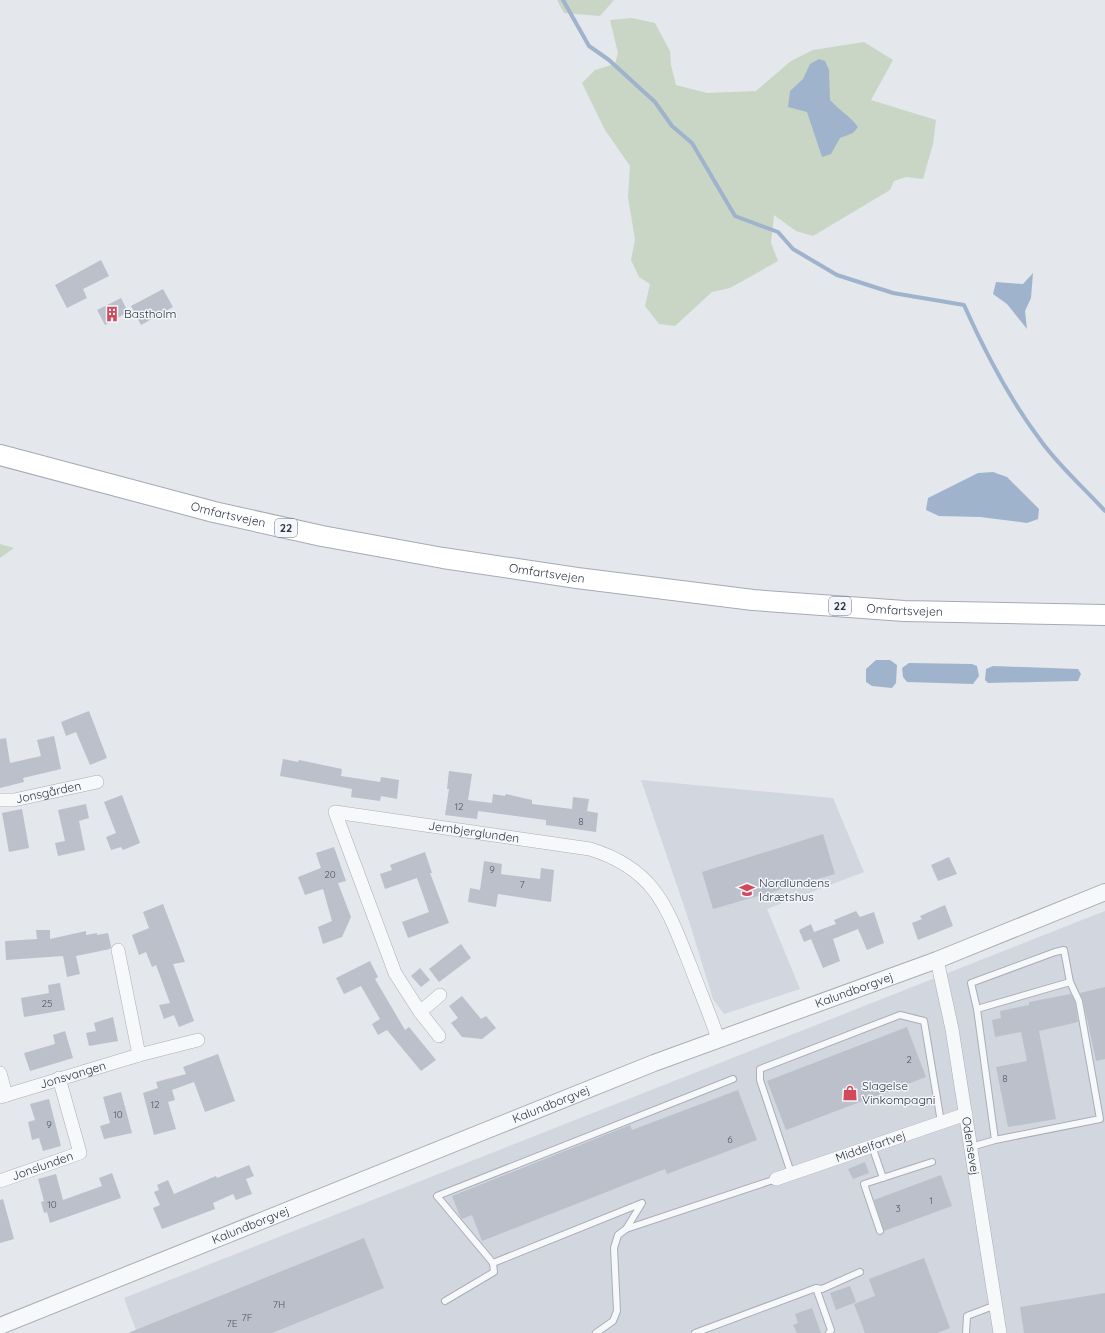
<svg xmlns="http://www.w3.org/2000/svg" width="1105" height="1333" font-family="Quicksand,sans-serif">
	<rect width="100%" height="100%" fill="#e4e7ec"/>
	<g fill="#d2d6de">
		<polygon points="641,780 833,798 864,872 767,909 800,989 724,1014 713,999 688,918"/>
		<polygon points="1105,911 1105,1333 137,1333 124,1298"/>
	</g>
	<g fill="#c9d6c5">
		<polygon points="557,0 614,0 600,16 564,13"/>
		<polygon points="632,18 655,23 670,51 671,65 676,85 707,93 756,91 791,61 813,50 864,42 893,60 871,100 936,120 933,144 923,179 906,177 894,181 890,190 813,236 796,231 774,215 771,243 778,261 730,288 712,292 675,326 659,324 645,306 650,284 639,277 631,260 635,240 628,197 630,166 605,130 582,83 595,70 615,64 618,53 610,20"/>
		<polygon points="0,544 14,548 0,558"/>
	</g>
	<g fill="#9fb4cc">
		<path d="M819 59 825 61 829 70 830 100C839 110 850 116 858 127L853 133 840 138 831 154 822 157 807 112 788 107 790 91 803 79 810 64Z"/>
		<polygon points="1033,273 1031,298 1025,311 1027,329 1007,304 993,294 996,282 1023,284"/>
		<polygon points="993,472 1007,477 1039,509 1038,519 1027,523 980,517 939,516 926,510 928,498 978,473"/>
		<polygon points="876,660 890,660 897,665 896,683 892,688 872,686 866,682 866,669"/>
		<polygon points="909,663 972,664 977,666 979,676 973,684 907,682 903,677 902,668"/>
		<polygon points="993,666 1078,669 1081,674 1078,681 988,683 985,680 986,669"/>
	</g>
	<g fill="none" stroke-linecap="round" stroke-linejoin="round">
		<path stroke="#9fb4cc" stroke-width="4" d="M563 0 589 46 609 60 655 102 672 126 692 143 735 216 778 232 793 249 837 275 893 293 964 305C985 352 1010 400 1041 441 1059 466 1084 488 1105 511"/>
	</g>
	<g fill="#bbc0ca">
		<polygon points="101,260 109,276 83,289 87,298 67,308 55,285"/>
		<polygon points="163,289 173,307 141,325 131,306"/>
		<polygon points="121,298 128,312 105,325 97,310"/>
		<polygon points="89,711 107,758 90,765 76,732 66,736 61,722"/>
		<polygon points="54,736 61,769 23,778 24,782 0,788 0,739 6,738 10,763 41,756 37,740"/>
		<polygon points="283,759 298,762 299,760 342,769 341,776 380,782 381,777 399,780 397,799 381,796 380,801 351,797 352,789 280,776"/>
		<polygon points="449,771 472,774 468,800 492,803 493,794 505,796 506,794 532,800 532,804 572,809 573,797 589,799 587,811 598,813 596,832 546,825 546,820 478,811 477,819 445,815 449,789 447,789"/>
		<polygon points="122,795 140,843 123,850 121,847 111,850 106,837 116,833 104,802"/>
		<polygon points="86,804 89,818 79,821 85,850 58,856 55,843 65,841 58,810"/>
		<polygon points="22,809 29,848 9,852 2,813"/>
		<polygon points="823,834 835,874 713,909 702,872"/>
		<polygon points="334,847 346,881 338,883 351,917 342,937 323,944 318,927 332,921 323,889 305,895 298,877 321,868 316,853"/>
		<polygon points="425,852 432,873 430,873 449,923 408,938 402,922 429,912 417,878 385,889 380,874 392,870 390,865"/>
		<polygon points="949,857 957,874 938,881 931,865"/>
		<polygon points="484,861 502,864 501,874 540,879 541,868 554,870 551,902 498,894 496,907 468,902 470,888 480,890"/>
		<polygon points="163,904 185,962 173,964 194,1021 179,1027 174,1015 164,1019 159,1005 170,1003 156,965 152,967 146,952 139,955 132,935 149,928 143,912"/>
		<polygon points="945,905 953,926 918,940 912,923 922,919 920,916"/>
		<polygon points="856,911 860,917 874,912 884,943 867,950 858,929 833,939 840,961 823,968 811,939 804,942 799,930 811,924 814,932 836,924 834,920"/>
		<polygon points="36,930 50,930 50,939 86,931 86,935 97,933 97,935 108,933 111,946 110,949 76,956 80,974 67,977 63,956 6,960 5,941 37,939"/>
		<polygon points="461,944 471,958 439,982 429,969"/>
		<polygon points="370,961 378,977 375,979 405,1030 409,1027 436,1060 421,1071 387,1030 378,1035 372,1024 380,1019 361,986 344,994 336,978"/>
		<polygon points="420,968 430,980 421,987 411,976"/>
		<polygon points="60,983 65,1010 24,1017 21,998 49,993 48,985"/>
		<polygon points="1105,987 1105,1059 1096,1061 1083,1000 1080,993"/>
		<polygon points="1071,994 1075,1002 1078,1022 1039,1031 1056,1119 1008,1127 996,1067 1027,1061 1021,1032 995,1037 992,1020 1001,1018 1000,1011 1029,1005 1029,1002"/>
		<polygon points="462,996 481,1019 486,1016 496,1028 482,1039 462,1037 451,1023 458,1018 449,1006"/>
		<polygon points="113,1017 118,1041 89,1046 86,1033 96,1031 94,1023"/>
		<polygon points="907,1027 926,1077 786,1130 767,1081"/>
		<polygon points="65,1031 73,1058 30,1071 24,1053 55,1044 53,1035"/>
		<polygon points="218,1054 235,1101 205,1112 194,1082 172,1090 175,1100 168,1102 176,1129 154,1135 143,1093 158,1088 156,1082 186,1074 183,1067"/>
		<polygon points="738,1090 757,1140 667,1174 665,1169 482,1241 472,1215 462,1219 460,1216 452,1196 630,1125 632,1130"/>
		<polygon points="121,1092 132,1133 104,1139 100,1126 110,1123 103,1097"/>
		<polygon points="49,1099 61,1146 43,1151 39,1138 32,1140 28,1122 35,1120 30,1104"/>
		<polygon points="865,1162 869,1173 853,1179 848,1169"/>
		<polygon points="249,1165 254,1176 246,1179 252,1194 236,1200 233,1194 213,1203 215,1209 162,1229 153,1208 160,1205 154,1192 159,1190 157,1185 168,1180 174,1194 216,1176 217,1178"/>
		<polygon points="112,1173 121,1198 50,1223 47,1212 44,1213 41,1202 44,1201 38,1179 56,1174 63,1200 102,1186 99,1178"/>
		<polygon points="941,1175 952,1206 884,1231 874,1200"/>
		<polygon points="3,1199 14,1239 0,1243 0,1200"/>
		<polygon points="364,1238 384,1288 272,1333 128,1333"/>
		<polygon points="924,1258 950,1328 937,1333 865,1333 854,1304 875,1296 869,1279"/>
		<polygon points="850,1286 856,1302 836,1310 830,1293"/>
		<polygon points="1105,1293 1105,1333 1024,1333 1020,1307"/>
		<polygon points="812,1308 821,1333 797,1333 793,1325 798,1323 795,1314"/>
	</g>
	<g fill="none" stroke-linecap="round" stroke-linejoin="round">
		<g stroke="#a9aeb7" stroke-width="8">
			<g id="service">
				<polyline points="977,1009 971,983 1055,952 1064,950 1070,982"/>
				<polyline points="872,1146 883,1178"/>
				<polyline points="971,1147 995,1140 1100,1119 1079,1001 1070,982 977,1009 995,1140"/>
				<polyline points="791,1173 760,1080 760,1069 900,1015 924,1021 941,1122"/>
				<polyline points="880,1231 864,1184 932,1162"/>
				<polyline points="493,1263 437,1196 733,1079"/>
				<polyline points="816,1288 831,1330 829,1333"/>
				<polyline points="445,1301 494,1272 493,1263 642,1203 626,1229"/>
				<polyline points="596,1333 613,1321 617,1311 614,1248 618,1235 626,1229 776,1179"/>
				<polyline points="695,1333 816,1288 822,1289 860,1272"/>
				<polyline points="966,1333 967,1316 996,1305"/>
			</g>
		</g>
		<g stroke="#a9aeb7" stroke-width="14">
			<g id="minor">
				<path id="s1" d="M0 800H14L97 782"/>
				<path id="s2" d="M937 960 952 1029 1000 1333"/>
				<polyline points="420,1012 440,995"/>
				<path id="s3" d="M439 1036 420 1012 395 973 335 812 590 849C655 869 667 907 690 965 699 989 710 1014 718 1039"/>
				<polyline points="139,1055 198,1040"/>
				<polyline points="0,1073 6,1095"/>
				<path id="s4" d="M0 1097 139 1055 118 950"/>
				<path id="s5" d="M776 1179 966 1114"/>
				<path id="s6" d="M0 1181 80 1153 59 1078"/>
			</g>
		</g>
		<g stroke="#a9aeb7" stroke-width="18">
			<g id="tertiary">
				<path id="s7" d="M0 1326 654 1063 937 960 1105 892"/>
			</g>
		</g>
		<g stroke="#a3abb8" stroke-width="22">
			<g id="primary">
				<path id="s8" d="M0 455 214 512 322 536 443 558 577 578 753 600 904 611 1105 615"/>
			</g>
		</g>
		<use href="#service" stroke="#f7f8fa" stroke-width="6"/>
		<use href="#minor" stroke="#f7f8fa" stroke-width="13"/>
		<use href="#tertiary" stroke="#f7f8fa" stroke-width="16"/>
		<use href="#primary" stroke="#fff" stroke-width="20"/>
	</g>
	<defs>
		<g id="building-bare" transform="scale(1.2)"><path d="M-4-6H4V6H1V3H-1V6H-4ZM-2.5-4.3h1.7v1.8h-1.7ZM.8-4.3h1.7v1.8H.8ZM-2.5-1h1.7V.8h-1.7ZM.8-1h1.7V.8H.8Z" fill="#d1495b" stroke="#f4f6f9" stroke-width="2.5" paint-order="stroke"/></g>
		<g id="school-bare" transform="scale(1.2)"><path d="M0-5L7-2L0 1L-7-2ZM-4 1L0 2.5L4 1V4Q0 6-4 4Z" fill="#d1495b" stroke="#f4f6f9" stroke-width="2.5" paint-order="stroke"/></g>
		<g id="shop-bare" transform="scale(1.2)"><path d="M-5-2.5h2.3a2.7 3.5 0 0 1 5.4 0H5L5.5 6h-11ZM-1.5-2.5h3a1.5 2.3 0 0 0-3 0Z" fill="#d1495b" stroke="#f4f6f9" stroke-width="2.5" paint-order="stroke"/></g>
	</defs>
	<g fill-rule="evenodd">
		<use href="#building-bare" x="112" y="314"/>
		<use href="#school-bare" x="747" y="890"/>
		<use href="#shop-bare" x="850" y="1093"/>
	</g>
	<g text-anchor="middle" stroke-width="3" stroke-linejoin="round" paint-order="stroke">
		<g font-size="10" fill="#4f5766">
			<text x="459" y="810">12</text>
			<text x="581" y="825">8</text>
			<text x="492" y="873">9</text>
			<text x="330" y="878">20</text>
			<text x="522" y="888">7</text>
			<text x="47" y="1007">25</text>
			<text x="909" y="1063">2</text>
			<text x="1005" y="1082">8</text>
			<text x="155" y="1108">12</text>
			<text x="118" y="1118">10</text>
			<text x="49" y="1128">9</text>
			<text x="730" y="1143">6</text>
			<text x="931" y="1204">1</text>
			<text x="52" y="1208">10</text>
			<text x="898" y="1212">3</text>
			<text x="279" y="1308">7H</text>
			<text x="247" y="1321">7F</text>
			<text x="232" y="1327">7E</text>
		</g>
		<g fill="#f4f6f9" stroke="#676e7b" stroke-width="1">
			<rect x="275" y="519" width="22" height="18" rx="3"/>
			<rect x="829" y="597" width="22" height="18" rx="3"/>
		</g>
		<g font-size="11" font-weight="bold" fill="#2b3445">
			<text x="286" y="532">22</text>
			<text x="840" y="610">22</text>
		</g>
		<g font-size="12" fill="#2b3445" stroke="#f4f6f9" text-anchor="start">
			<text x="124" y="318">Bastholm</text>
			<text x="759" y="887">Nordlundens<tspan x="759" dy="14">Idrætshus</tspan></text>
			<text x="862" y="1090">Slagelse<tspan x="862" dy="14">Vinkompagni</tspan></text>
		</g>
		<g font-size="12" fill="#2b3445" stroke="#f4f6f9">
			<text dy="4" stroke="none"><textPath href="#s8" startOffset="236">Omfartsvejen</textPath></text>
			<text dy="4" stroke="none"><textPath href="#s8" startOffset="560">Omfartsvejen</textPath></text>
			<text dy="4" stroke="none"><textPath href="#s8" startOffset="920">Omfartsvejen</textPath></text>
			<text dy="4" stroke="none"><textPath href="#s1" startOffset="49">Jonsgården</textPath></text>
			<text dy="4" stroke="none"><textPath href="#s3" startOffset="389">Jernbjerglunden</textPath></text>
			<text dy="4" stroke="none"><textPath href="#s7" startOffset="918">Kalundborgvej</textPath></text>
			<text dy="4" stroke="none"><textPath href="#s4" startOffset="76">Jonsvangen</textPath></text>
			<text dy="4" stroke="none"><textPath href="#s7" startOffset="594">Kalundborgvej</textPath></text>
			<text dy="4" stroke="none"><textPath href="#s5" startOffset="100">Middelfartvej</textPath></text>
			<text dy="4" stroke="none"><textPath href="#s2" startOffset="189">Odensevej</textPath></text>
			<text dy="4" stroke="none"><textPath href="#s6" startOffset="45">Jonslunden</textPath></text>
			<text dy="4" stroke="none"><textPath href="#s7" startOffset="270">Kalundborgvej</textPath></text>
		</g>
	</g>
</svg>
